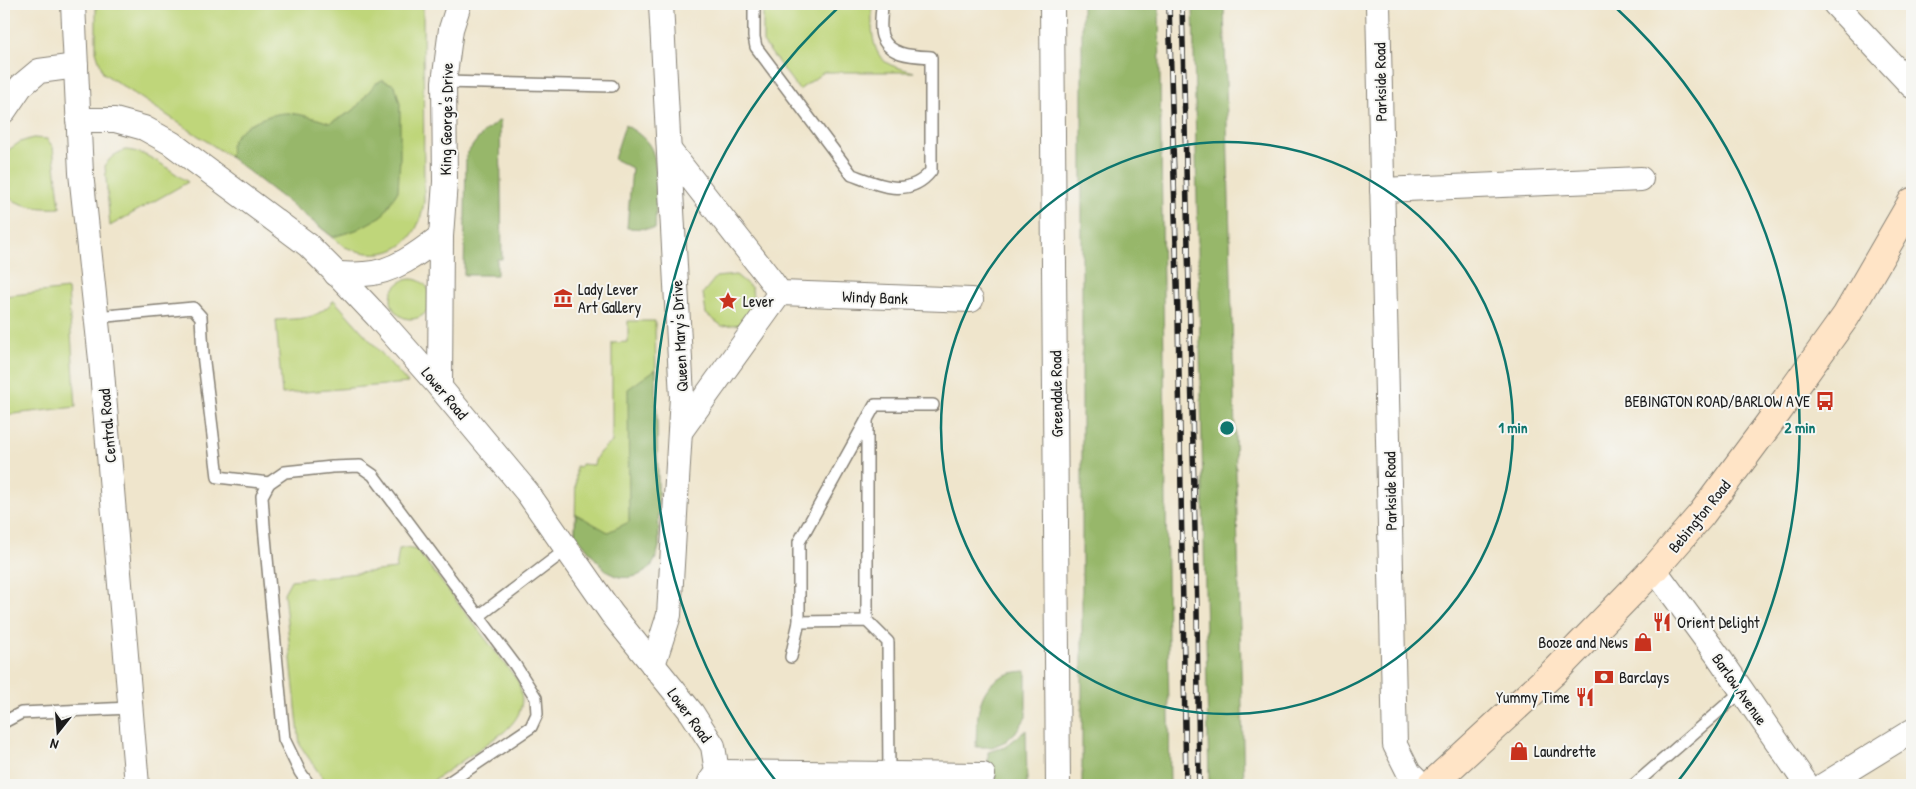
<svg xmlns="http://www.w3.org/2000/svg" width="1916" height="789" font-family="'Patrick Hand',sans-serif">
	<rect width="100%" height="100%" fill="#f6f6f2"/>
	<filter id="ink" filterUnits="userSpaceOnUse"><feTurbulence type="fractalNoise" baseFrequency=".02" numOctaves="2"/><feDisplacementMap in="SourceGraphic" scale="10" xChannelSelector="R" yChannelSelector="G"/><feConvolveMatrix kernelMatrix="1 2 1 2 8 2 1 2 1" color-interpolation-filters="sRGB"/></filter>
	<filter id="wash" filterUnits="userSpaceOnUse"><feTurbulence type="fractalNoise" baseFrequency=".0096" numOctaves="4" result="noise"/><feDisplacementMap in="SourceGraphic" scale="20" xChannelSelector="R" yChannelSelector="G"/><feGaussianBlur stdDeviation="1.12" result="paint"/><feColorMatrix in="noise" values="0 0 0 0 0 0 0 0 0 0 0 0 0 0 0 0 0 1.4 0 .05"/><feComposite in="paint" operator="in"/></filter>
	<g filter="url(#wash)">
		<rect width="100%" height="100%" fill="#efe5cc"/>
		<g fill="#bfd67a" stroke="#6e794b">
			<path d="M96 4H423L424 201C419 246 387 264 345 247L238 162 103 73 96 51Z"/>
			<path d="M763 4H872C872 23 869 56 891 65 898 68 907 70 914 72H824L799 90 763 42Z"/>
			<path d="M33 138 47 139 53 147 60 208C38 209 22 207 4 195V153L20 142Z"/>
			<path d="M125 150C148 151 169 170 188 182L110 226 105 166C110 157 115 154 125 150Z"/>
			<polygon points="736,275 752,288 754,308 742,324 722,326 706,314 703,293 716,277"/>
			<circle cx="411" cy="299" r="20"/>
			<polygon points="68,289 76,407 4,415 4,296"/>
			<path d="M334 300 408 383 282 394 276 320C302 318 316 321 334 300Z"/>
			<path d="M628 321H655L659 547C657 553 656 560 652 565 641 579 619 582 606 570 595 560 585 545 575 534L576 466 580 467 581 464 594 465C596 454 602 449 612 442V343L628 342Z"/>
			<path d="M406 548 417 550 518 681C526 704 521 716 504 732L427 785H327L300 745 284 593 291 580 396 569 399 549Z"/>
		</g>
		<g fill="#97b76a" stroke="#5a6a43">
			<polygon points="1082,4 1159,4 1170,785 1082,785"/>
			<polygon points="1193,4 1224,4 1244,785 1209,785"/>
			<path d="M382 80 395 85 400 104V158L398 191 382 216 356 230 333 237 230 157C231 153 230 148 231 145 236 126 269 113 287 113 302 114 315 118 330 123L354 110 375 84Z"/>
			<path d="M500 120 502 259H497V275H464L466 156C475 140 485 130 500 120Z"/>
			<path d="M625 125C655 142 656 154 656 186 656 200 656 215 655 229L627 228 632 168 614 159Z"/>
			<path d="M656 369 659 547C657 553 656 560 652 565 641 579 619 582 606 570 595 560 585 545 575 534L576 514 608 532 629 522 628 389Z"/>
			<path d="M1026 671V717L1018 730 1006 741 992 747H976C977 709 978 673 1026 671Z"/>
			<polygon points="1026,730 1027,785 989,785 988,752 1005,747"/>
		</g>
	</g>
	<g filter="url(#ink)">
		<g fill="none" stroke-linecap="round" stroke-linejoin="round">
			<g stroke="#868074" stroke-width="14">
				<g id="service">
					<path d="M754 4V37L756 47 852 175C880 185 909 199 931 171V57C913 56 889 56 882 36 879 27 882 13 882 4"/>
					<polyline points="444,82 612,86"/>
					<polyline points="96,317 193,308 201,317 203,354 218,477 269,483"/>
					<polyline points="867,420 867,621"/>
					<polyline points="479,616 567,549"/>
					<polyline points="791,657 799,622"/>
					<polyline points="4,722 21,713 130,708"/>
					<polyline points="889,775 888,642 867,621 799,622 799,542 875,405 933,405"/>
					<polyline points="309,785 300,772 284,739 264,526 262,496 269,483 285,472 332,467 360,466 373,475 515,665 536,698 537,714 531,727 445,785"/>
					<polyline points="1634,785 1742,691"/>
				</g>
			</g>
			<g stroke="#868074" stroke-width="26">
				<g id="minor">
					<polyline points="73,4 81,173 101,360 137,785"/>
					<polyline points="1052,4 1058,785"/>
					<polyline points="1378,4 1395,745 1409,773 1421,785"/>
					<polyline points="1835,4 1912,86"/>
					<polyline points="4,111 21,86 39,71 76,66"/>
					<polyline points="78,120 115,120 144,128 171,143 308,245 343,280 377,316 437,384 527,492 612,614 692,713 713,746 717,772 726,785"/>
					<polyline points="669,150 770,279 780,293 971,300"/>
					<polyline points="1382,190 1641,179"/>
					<path d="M336 274C345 274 355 275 364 274 393 273 419 253 441 236"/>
					<polyline points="440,387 441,236 445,182 444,82 451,29 459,4"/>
					<polyline points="680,432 780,293"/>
					<polyline points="1654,569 1718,656 1807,785"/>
					<polyline points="653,665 669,615 682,397 661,4"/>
					<polyline points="710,782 717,772 983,775"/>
					<polyline points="1824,785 1912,731"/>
				</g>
			</g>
			<g stroke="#868074" stroke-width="30">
				<polyline id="secondary" points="1431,785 1554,672 1654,569 1701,515 1768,425 1846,316 1912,202"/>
			</g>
			<use href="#service" stroke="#fff" stroke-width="11"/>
			<use href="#minor" stroke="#fff" stroke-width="24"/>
			<use href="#secondary" stroke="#ffe4c6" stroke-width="28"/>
			<g stroke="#1c1c1c" stroke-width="5.5">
				<g id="rail">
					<polyline points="1169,4 1178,316 1186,785"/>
					<polyline points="1182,4 1197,611 1199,785"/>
				</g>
			</g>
			<use href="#rail" stroke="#f6f6f2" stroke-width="4" stroke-dasharray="11" stroke-linecap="butt"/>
		</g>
	</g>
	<g fill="none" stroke="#0f766e" stroke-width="2.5">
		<circle cx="1227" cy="428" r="286"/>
		<path d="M779 785A573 573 0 0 1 840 6M1614 6A573 573 0 0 1 1675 785"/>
	</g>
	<defs>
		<g id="museum-bare" transform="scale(1.5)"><path d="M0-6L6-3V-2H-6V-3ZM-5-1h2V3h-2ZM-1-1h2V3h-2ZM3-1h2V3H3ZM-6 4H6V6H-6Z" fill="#c8321e" stroke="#f6f6f2" stroke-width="2.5" paint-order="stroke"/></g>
		<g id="sight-bare" transform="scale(1.5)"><path d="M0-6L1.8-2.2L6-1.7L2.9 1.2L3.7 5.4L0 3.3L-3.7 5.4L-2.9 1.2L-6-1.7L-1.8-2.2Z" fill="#c8321e" stroke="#f6f6f2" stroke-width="2.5" paint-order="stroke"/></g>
		<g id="bus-bare" transform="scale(1.5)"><path d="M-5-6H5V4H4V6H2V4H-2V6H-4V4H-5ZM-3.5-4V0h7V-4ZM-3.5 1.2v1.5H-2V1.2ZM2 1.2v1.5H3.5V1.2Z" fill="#c8321e" stroke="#f6f6f2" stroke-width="2.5" paint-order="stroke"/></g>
		<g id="restaurant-bare" transform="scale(1.5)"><path d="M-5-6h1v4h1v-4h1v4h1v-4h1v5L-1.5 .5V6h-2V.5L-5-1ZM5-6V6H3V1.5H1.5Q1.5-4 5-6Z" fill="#c8321e" stroke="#f6f6f2" stroke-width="2.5" paint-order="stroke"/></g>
		<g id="shop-bare" transform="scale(1.5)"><path d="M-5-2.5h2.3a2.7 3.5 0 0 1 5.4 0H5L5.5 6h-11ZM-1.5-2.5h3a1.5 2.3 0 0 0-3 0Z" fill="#c8321e" stroke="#f6f6f2" stroke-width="2.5" paint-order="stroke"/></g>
		<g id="bank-bare" transform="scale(1.5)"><path d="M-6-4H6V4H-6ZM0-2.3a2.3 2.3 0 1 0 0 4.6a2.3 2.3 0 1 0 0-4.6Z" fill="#c8321e" stroke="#f6f6f2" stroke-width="2.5" paint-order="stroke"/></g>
	</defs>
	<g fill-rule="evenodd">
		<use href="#museum-bare" x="563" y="298"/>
		<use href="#sight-bare" x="728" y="301"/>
		<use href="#bus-bare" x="1825" y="401"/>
		<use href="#restaurant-bare" x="1662" y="622"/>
		<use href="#shop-bare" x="1643" y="642"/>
		<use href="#bank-bare" x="1604" y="677"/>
		<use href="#restaurant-bare" x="1585" y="697"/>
		<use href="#shop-bare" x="1519" y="751"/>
	</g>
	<g text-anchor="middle" stroke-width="4" stroke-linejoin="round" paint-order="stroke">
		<g font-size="16" fill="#1c1c1c" stroke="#f6f6f2">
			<text transform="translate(1380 82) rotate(-91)" y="6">Parkside Road</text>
			<text transform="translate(446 119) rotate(-89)" y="6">King George's Drive</text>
			<text transform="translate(875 297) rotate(2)" y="6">Windy Bank</text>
			<text transform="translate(679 336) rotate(-93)" y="6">Queen Mary's Drive</text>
			<text transform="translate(445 393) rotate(50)" y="6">Lower Road</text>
			<text transform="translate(1056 394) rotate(-91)" y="6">Greendale Road</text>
			<text transform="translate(107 426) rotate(-95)" y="6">Central Road</text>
			<text transform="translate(1390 491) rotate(-91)" y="6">Parkside Road</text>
			<text transform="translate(1699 516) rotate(-51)" y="6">Bebington Road</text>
			<text transform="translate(1740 689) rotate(55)" y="6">Barlow Avenue</text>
			<text transform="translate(690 715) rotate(54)" y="6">Lower Road</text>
		</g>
		<g font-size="16" fill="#1c1c1c" stroke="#f6f6f2" text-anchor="start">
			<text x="578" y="295">Lady Lever<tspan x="578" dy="18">Art Gallery</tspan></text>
			<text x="743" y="307">Lever</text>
			<text x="1810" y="407" text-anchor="end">BEBINGTON ROAD/BARLOW AVE</text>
			<text x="1677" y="628">Orient Delight</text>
			<text x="1628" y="648" text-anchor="end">Booze and News</text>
			<text x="1619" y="683">Barclays</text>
			<text x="1570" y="703" text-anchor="end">Yummy Time</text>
			<text x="1534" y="757">Laundrette</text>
		</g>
	</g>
	<circle cx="1227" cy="428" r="8" fill="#0f766e" stroke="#f6f6f2" stroke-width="2.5"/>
	<g font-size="15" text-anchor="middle" font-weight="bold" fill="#0f766e" stroke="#f6f6f2" stroke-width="4" stroke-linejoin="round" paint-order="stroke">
		<text x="1513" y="433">1 min</text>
		<text x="1800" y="433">2 min</text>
	</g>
	<rect width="1916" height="789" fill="none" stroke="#f6f6f2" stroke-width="20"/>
	<g transform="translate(58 732) rotate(197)" stroke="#f6f6f2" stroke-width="4" paint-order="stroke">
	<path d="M0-4L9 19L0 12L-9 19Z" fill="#1c1c1c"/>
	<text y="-8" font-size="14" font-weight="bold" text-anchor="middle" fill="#1c1c1c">N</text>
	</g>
</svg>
